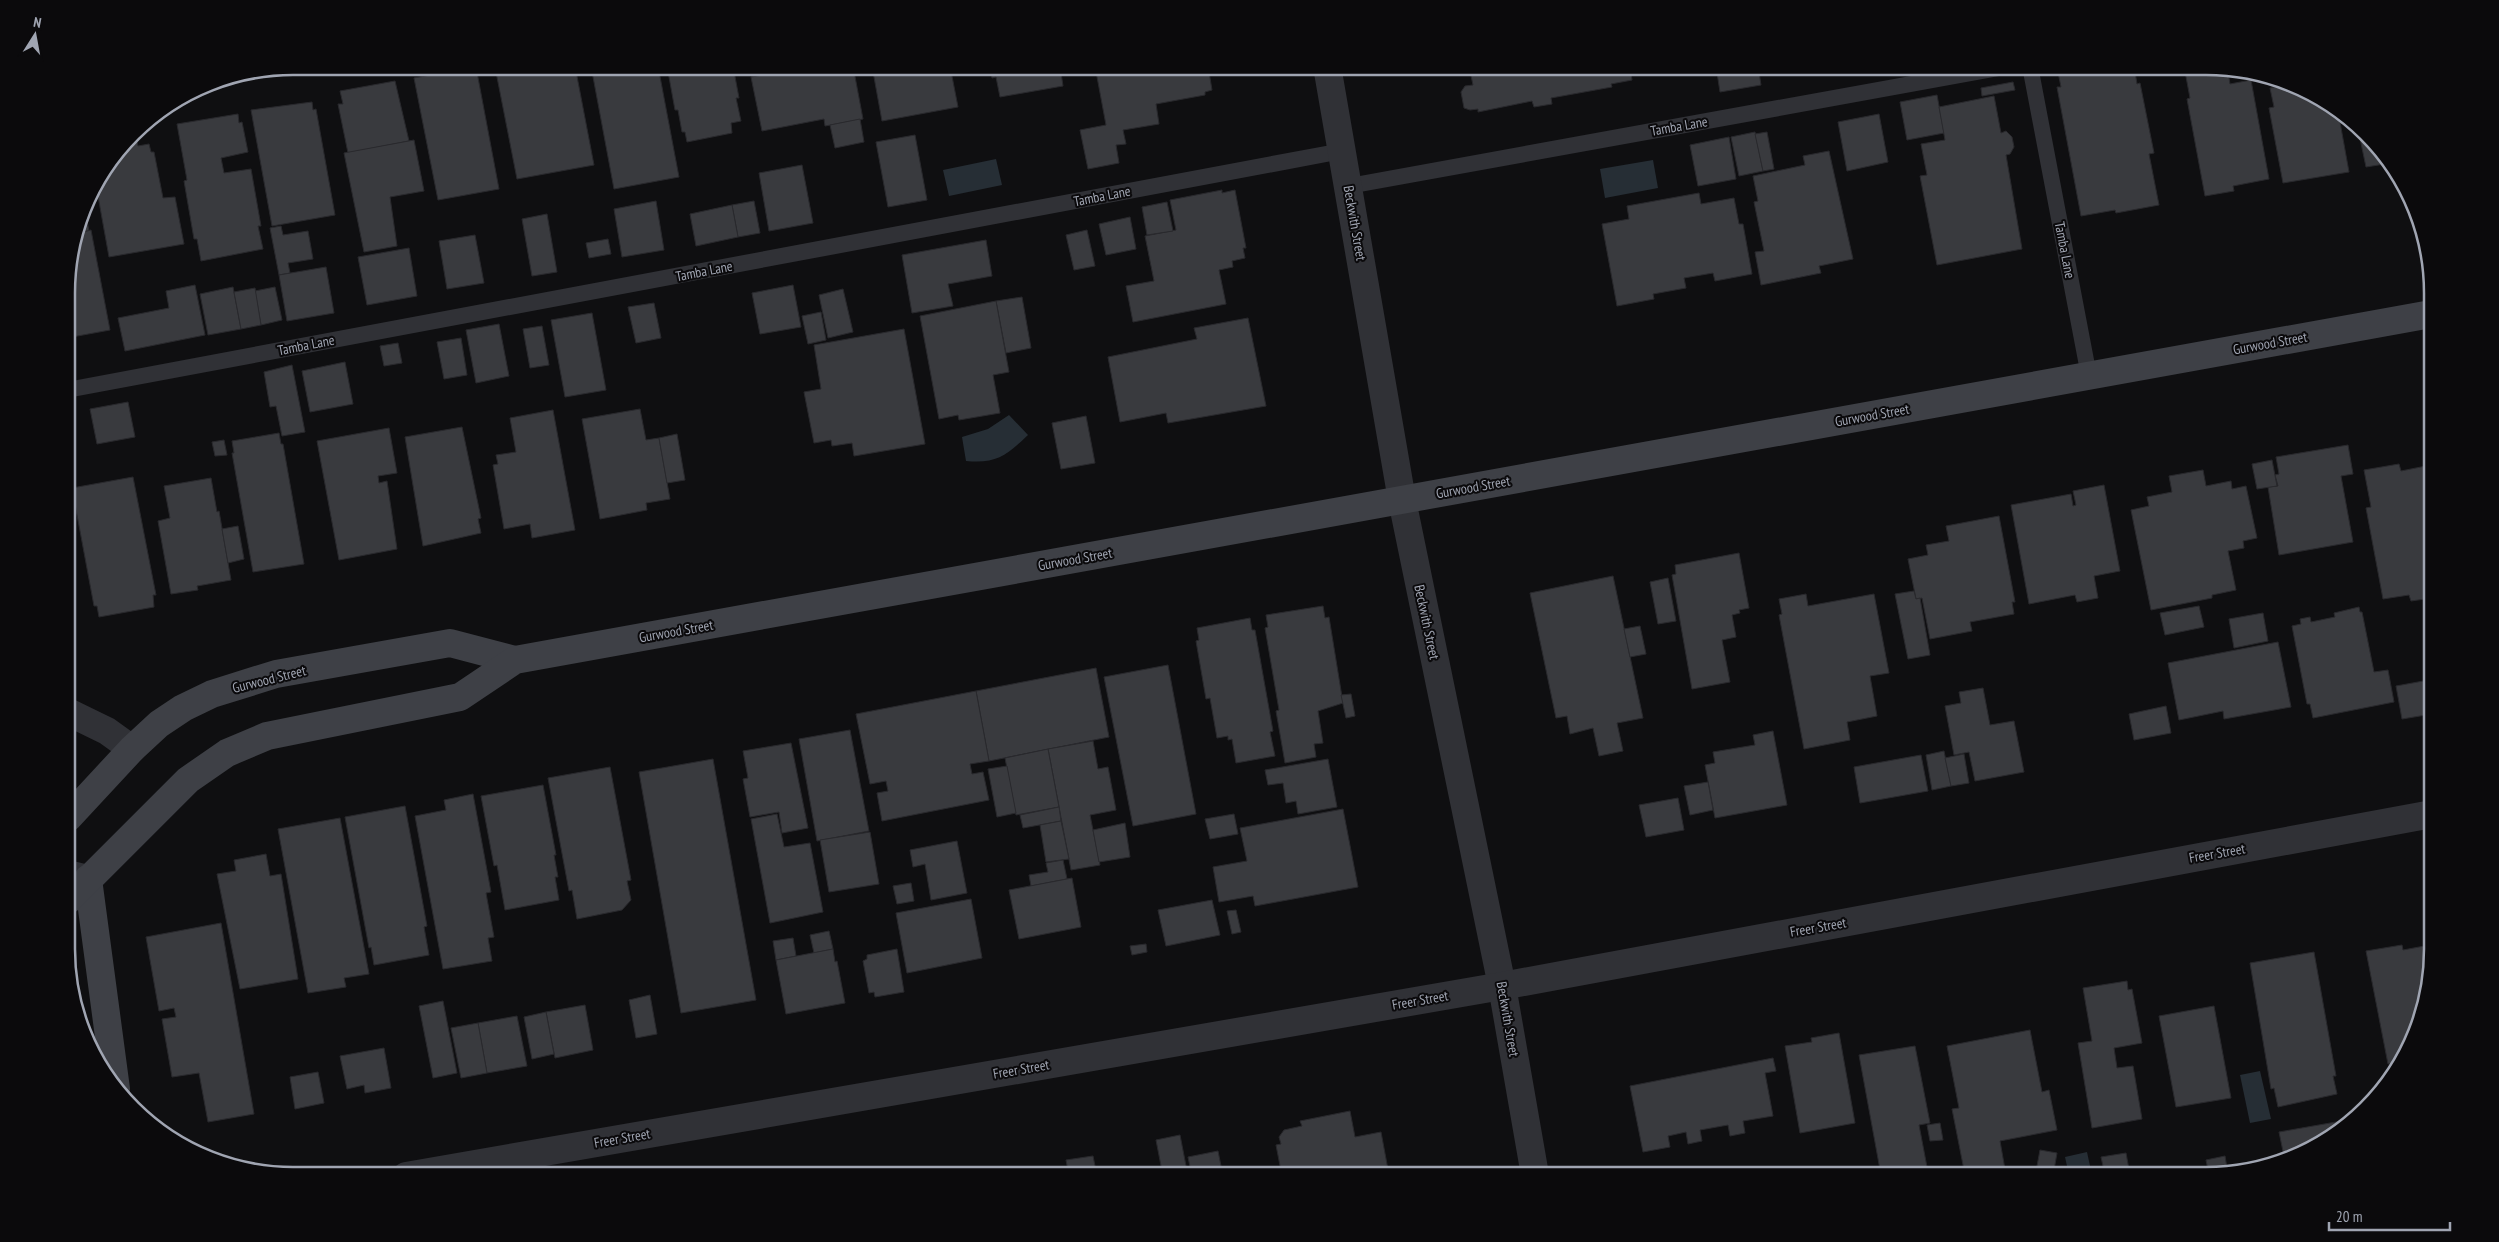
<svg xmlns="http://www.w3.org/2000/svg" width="2499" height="1242" font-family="'PT Sans Narrow',sans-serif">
	<rect width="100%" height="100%" fill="#0f0f11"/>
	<g fill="#262e35">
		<polygon points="996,159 1002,185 949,196 943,170"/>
		<polygon points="1653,160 1658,188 1605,198 1600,169"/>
		<path d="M1009 415 1028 435C1007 455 997 464 966 461L962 437 988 429Z"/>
		<polygon points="2260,1071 2271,1119 2250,1123 2240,1075"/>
		<polygon points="2087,1152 2092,1175 2069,1175 2065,1157"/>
	</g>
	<g fill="#393a3e" stroke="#29292d">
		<polygon points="526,66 575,66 594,165 517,179 496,72"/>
		<polygon points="591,66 658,66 679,177 614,189"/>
		<polygon points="667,66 733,66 739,98 736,98 741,121 731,123 732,133 687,142 685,132 682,132 678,110 675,110"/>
		<polygon points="798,66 853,66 863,119 825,126 824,119 762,131 751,77 798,69"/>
		<polygon points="872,66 950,66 958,107 882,121"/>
		<polygon points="990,66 1060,66 1063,86 1000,97 996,77 992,78"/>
		<polygon points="1095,66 1208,66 1212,90 1205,92 1205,95 1156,104 1159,124 1123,130 1126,144 1116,145 1119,163 1088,169 1080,130 1106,125"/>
		<polygon points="1469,66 1630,66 1632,80 1611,84 1612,87 1551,98 1552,104 1534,107 1532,101 1478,112 1478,109 1470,110 1464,108 1461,92 1465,86 1473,85"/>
		<polygon points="1716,66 1758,66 1761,85 1720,92"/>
		<polygon points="2084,66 2087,66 2088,72 2119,66 2134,66 2137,84 2140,83 2154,153 2149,154 2159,205 2116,213 2115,210 2081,216 2057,87 2061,87 2058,72"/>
		<polygon points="2184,66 2212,68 2214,74 2228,72 2230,84 2251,80 2269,179 2233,186 2234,191 2205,196 2187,99 2190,98"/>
		<polygon points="476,67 499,189 438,200 414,78"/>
		<polygon points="395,81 409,141 348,153 338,104 343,104 340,91"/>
		<polygon points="2013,82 2015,90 1982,96 1981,88"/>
		<polygon points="2285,86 2285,91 2306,90 2338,111 2349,172 2283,183 2269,108 2274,107 2270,88"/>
		<polygon points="1937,95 1944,133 1907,140 1900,102"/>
		<polygon points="1994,96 2001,133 2006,131 2012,137 2014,147 2010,154 2006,155 2022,249 1937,265 1920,176 1927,175 1921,144 1945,140 1939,107"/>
		<polygon points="312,102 313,110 316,109 335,215 272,226 251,110"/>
		<polygon points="238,114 239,123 242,122 248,152 221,158 224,173 251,169 261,226 258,226 263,249 201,261 197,239 194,239 184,181 187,180 177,124"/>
		<polygon points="1879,114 1888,162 1847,171 1838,122"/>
		<polygon points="860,119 864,142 835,148 830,125"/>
		<polygon points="2357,124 2391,163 2366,167"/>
		<polygon points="1755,132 1763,171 1739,176 1731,137"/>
		<polygon points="1767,132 1774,169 1763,171 1755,134"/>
		<polygon points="915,135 927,200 888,207 876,142"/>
		<polygon points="1729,137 1736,179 1698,186 1690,145"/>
		<polygon points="414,140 424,191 390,197 397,246 364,252 344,153"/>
		<polygon points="137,142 138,146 149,144 151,152 154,152 163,198 175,197 184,244 109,257 96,185 127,144"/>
		<polygon points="1829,151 1853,259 1819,266 1821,273 1761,285 1755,252 1764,251 1754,202 1758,201 1753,176 1805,165 1803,156"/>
		<polygon points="802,165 813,223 769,231 759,173"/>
		<polygon points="1222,190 1222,193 1235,190 1246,248 1243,248 1245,258 1232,261 1233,267 1219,270 1226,304 1133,322 1126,286 1154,281 1145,236 1176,230 1170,200"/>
		<polygon points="1699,193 1701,204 1734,198 1739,224 1743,224 1752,274 1715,281 1713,273 1684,278 1686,288 1653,294 1654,299 1617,306 1602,224 1629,219 1627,206"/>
		<polygon points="656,201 664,250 622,257 614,209"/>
		<polygon points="754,201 760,233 738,237 732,205"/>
		<polygon points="1167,202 1173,231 1147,235 1142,207"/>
		<polygon points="732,205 738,237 696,246 690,214"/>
		<polygon points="85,211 89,231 79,232"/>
		<polygon points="547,214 557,272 532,276 522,219"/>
		<polygon points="1130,217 1136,249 1106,255 1099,224"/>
		<polygon points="281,226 283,235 308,231 313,259 288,263 290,273 279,275 270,228"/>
		<polygon points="91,230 110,330 72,337 67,310 67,278 79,233"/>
		<polygon points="1087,230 1095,266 1074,270 1066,235"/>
		<polygon points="475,235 484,283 447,289 439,241"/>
		<polygon points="608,239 611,254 589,258 586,243"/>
		<polygon points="986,240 992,276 948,284 953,306 912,313 902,255"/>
		<polygon points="409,248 417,296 367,305 358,257"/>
		<polygon points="326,267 334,313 287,321 279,275"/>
		<polygon points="195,285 205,335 125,351 118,318 169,308 166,291"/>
		<polygon points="793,285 801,327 760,334 752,293"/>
		<polygon points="233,287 241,329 208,335 200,294"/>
		<polygon points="275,287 282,320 261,325 255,291"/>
		<polygon points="255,288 261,325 241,329 234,292"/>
		<polygon points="843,289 853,332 828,338 819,295"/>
		<polygon points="1022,297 1031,348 1006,353 996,301"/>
		<polygon points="996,301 1009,372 993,375 1000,413 959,420 958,415 939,419 920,316"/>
		<polygon points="654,303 661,338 636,343 628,307"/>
		<polygon points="821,312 826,340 808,344 802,316"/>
		<polygon points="592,313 606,390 565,397 551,320"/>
		<polygon points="1248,318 1266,406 1168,423 1166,413 1120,422 1108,357 1197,339 1194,328"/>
		<polygon points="499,324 509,376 476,383 466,330"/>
		<polygon points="542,326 549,365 530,368 523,329"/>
		<polygon points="904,329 925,444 854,456 852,443 832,446 831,440 814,443 804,392 821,389 814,345"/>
		<polygon points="461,338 467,375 444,379 437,342"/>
		<polygon points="398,343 402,363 384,366 380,346"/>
		<polygon points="345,362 353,404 310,412 302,371"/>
		<polygon points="292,365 305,432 282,436 276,406 270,407 264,372"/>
		<polygon points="128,402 135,437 97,444 90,409"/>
		<polygon points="640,409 646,440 659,438 670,499 646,503 647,510 600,519 582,419"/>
		<polygon points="553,410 575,530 532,538 530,524 504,529 493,465 498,464 496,455 516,452 510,418"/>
		<polygon points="1086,416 1095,463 1061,469 1052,423"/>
		<polygon points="462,427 481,518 478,519 481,533 423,546 405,437"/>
		<polygon points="389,428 397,473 378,476 379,483 387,481 397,549 339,560 317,441"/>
		<polygon points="279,433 281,444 283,444 304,564 253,572 232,453 234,453 232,441"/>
		<polygon points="677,434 685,480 667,483 659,438"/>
		<polygon points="224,440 227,455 215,456 212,442"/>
		<polygon points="2348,445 2353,474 2341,476 2353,542 2279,555 2268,487 2278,486 2275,475 2279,474 2276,457"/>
		<polygon points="2272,460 2277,486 2257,489 2252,464"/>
		<polygon points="2399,464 2401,471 2426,466 2431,496 2432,598 2411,601 2409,595 2383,599 2366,508 2371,507 2364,470"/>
		<polygon points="2203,470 2206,486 2231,481 2232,489 2246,486 2257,538 2243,541 2244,548 2228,551 2236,590 2212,595 2212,598 2151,610 2131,510 2149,506 2147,497 2172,492 2169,476"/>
		<polygon points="133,477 156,595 153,595 154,607 99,617 97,606 94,606 72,488"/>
		<polygon points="211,478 217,512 219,511 231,580 197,586 198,590 171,594 158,521 170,518 164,486"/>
		<polygon points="2104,485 2120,571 2094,576 2098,598 2077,602 2075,595 2029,604 2011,505 2071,494 2073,506 2076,505 2073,491"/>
		<polygon points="1999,516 2015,602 2012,602 2014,614 1970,622 1972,631 1930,639 1922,598 1916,599 1908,559 1928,555 1926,545 1949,541 1946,526"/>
		<polygon points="238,526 244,559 228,563 222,529"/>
		<polygon points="1739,553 1749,608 1739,610 1740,613 1732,615 1736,637 1722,640 1730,682 1692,689 1672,575 1676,574 1675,565"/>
		<polygon points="1613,576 1643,718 1617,723 1623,751 1599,756 1593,728 1570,734 1567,716 1556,718 1530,593"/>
		<polygon points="1668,578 1676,621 1658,624 1650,582"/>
		<polygon points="1914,591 1916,599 1920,598 1930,655 1908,659 1895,594"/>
		<polygon points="1806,594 1808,606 1874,594 1889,673 1870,676 1877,716 1847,722 1850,740 1804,749 1779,615 1782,614 1779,599"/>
		<polygon points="1323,606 1325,618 1329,617 1343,703 1318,711 1323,743 1314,744 1316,757 1285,763 1276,711 1279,710 1265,628 1268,627 1266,615"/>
		<polygon points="2199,606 2204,627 2165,635 2160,613"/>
		<polygon points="2359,607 2360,612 2362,612 2374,672 2388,670 2394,702 2313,718 2310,704 2307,704 2292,626 2301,624 2300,619 2310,617 2311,622 2335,617 2334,613"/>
		<polygon points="2263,613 2268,641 2234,648 2229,619"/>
		<polygon points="1250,618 1252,630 1255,630 1273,731 1270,732 1275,756 1236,763 1232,739 1228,740 1228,736 1217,738 1210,698 1206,699 1196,641 1199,640 1197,628"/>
		<polygon points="1640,626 1646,654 1630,657 1624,629"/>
		<polygon points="2278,642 2291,707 2224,719 2223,711 2179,720 2168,663"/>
		<polygon points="1168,665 1196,814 1133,826 1104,677"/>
		<polygon points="1096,668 1109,737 989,761 976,691"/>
		<polygon points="2429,680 2432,714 2402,719 2396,686"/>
		<polygon points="1983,688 1990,725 2014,721 2024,772 1975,781 1969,752 1954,755 1945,706 1961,703 1959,692"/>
		<polygon points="976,691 989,761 970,764 972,774 983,772 989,800 882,821 877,793 888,791 886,781 870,784 856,714"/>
		<polygon points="1351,694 1355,716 1346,718 1341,695"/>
		<polygon points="2166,706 2171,733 2134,740 2129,714"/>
		<polygon points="850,730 869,831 817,841 799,739"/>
		<polygon points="1773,731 1787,805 1715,818 1705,765 1715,763 1713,752 1755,745 1753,735"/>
		<polygon points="1093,741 1098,769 1108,767 1116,810 1090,815 1100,865 1071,870 1048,749"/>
		<polygon points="791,743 808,828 782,833 779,812 750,817 743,779 748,778 743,751"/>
		<polygon points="1048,749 1059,807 1016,815 1005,758"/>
		<polygon points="1944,751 1951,786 1932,790 1926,755"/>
		<polygon points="1964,754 1969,783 1951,786 1945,758"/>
		<polygon points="1921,755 1928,791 1860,803 1854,767"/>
		<polygon points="713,759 756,1000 681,1013 639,772"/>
		<polygon points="1328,759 1337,807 1298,814 1296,801 1286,803 1283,783 1268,785 1265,770"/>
		<polygon points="1007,766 1016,813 997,817 988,769"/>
		<polygon points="610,767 631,880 627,881 631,900 622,910 577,919 572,890 569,891 548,778"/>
		<polygon points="1708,782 1713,810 1690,815 1684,786"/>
		<polygon points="543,785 556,855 554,855 558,877 555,877 559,900 505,910 497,865 494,866 481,796"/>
		<polygon points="473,794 491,892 486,893 494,937 488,938 492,961 443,969 415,816 446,810 444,800"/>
		<polygon points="1678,798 1684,830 1646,837 1639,805"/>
		<polygon points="405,806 427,926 424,927 429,955 374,965 371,947 369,948 345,817"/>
		<polygon points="1059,807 1061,821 1023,828 1020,815"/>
		<polygon points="1343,809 1358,887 1255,906 1253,896 1219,902 1213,867 1247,861 1240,828"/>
		<polygon points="777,814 784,847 810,843 823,912 770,923 751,819"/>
		<polygon points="1234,814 1238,834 1210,839 1205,819"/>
		<polygon points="340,818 369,974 344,978 346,987 308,993 278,829"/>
		<polygon points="1061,821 1069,859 1046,862 1040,825"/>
		<polygon points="1125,823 1130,857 1099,862 1093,830"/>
		<polygon points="870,832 879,884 829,892 820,840"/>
		<polygon points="957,841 967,893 931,900 925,864 913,867 910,850"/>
		<polygon points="266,854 270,876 281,874 298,979 240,989 217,874 236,871 234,860"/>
		<polygon points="1063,860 1067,879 1031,886 1029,875 1048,872 1046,863"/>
		<polygon points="1072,878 1081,927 1019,939 1009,890"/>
		<polygon points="911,883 914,901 897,904 893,886"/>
		<polygon points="971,899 982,958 907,973 896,913"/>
		<polygon points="1212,900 1220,935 1166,946 1158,910"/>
		<polygon points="1236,910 1241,932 1232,934 1227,911"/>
		<polygon points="221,923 254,1114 208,1122 199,1073 172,1077 162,1019 176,1017 174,1008 159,1011 146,937"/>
		<polygon points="829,931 833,949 814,953 810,935"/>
		<polygon points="793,938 796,956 776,960 773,941"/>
		<polygon points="1146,944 1147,952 1132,955 1130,946"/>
		<polygon points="2402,945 2403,950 2430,945 2432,954 2409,1049 2401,1062 2388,1064 2366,951"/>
		<polygon points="833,949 835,962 837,961 845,1003 786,1014 776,960"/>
		<polygon points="897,949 904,992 875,997 874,992 869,993 863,961 867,959 867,955"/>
		<polygon points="2314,952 2336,1076 2333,1076 2337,1094 2278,1107 2274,1088 2271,1089 2250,963"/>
		<polygon points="2127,981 2128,990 2132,989 2142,1043 2114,1048 2117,1068 2133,1066 2142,1119 2092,1128 2078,1043 2092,1041 2083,988"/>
		<polygon points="650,995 657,1034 636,1038 629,1000"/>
		<polygon points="443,1001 457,1073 433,1078 419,1006"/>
		<polygon points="585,1005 593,1050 555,1058 546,1012"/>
		<polygon points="2214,1006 2231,1098 2176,1107 2159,1016"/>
		<polygon points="546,1012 554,1054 532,1059 524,1017"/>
		<polygon points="517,1016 527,1066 487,1073 478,1023"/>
		<polygon points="478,1023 487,1073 461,1078 451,1028"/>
		<polygon points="2030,1030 2042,1092 2049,1090 2057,1130 2000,1141 2006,1175 1965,1175 1952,1109 1959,1108 1947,1046"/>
		<polygon points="1839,1033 1855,1123 1800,1133 1785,1046 1812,1042 1811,1038"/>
		<polygon points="1915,1046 1930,1123 1919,1125 1927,1167 1881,1175 1859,1055"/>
		<polygon points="384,1048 391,1088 365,1093 364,1085 347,1089 340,1056"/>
		<polygon points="1773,1058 1776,1071 1765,1073 1773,1116 1743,1121 1745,1133 1730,1136 1728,1125 1700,1130 1702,1141 1688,1144 1686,1132 1668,1136 1670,1147 1643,1152 1630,1086"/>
		<polygon points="318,1072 324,1103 295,1109 290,1077"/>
		<polygon points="1350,1111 1355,1137 1381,1132 1389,1175 1282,1176 1276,1145 1281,1144 1279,1137 1284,1130 1302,1126 1300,1121"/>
		<polygon points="2353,1119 2332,1138 2285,1161 2279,1132"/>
		<polygon points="1940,1123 1943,1140 1930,1141 1927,1125"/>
		<polygon points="1180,1135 1188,1176 1163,1176 1156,1140"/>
		<polygon points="2040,1150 2057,1153 2054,1170 2037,1166"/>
		<polygon points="1218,1151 1223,1176 1192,1176 1188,1157"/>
		<polygon points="2126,1153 2130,1175 2105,1175 2101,1157"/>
		<polygon points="1093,1156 1097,1176 1069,1176 1066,1160"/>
		<polygon points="2225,1156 2228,1174 2209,1175 2206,1160"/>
		<polygon points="1650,1167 1651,1175 1635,1175 1634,1170"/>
	</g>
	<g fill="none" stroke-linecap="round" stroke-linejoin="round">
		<g stroke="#303136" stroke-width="16">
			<polyline points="2030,66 2089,376"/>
			<polyline points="1349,186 2010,66"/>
			<polyline points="67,390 1342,151"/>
		</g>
		<g stroke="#303136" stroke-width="28">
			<polyline points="1327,66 1402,500 1502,986 1535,1175"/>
			<polyline points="68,712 107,731 132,749"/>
			<polyline points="68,874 88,879"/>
			<polyline points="406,1176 1502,986 2432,814"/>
		</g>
		<g stroke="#3e4046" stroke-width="28">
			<polyline points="68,818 132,749 159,724 183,708 212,694 276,674 450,643 515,660"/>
			<polyline points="88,879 116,1089"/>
			<polyline points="68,900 188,780 227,753 267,736 460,697 515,660 2431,314"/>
		</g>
	</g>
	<g text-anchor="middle" stroke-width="4" stroke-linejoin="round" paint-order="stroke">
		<g font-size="14" fill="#a0a5b2" stroke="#0b0a0c">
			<text transform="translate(1679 126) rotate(-10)" y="5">Tamba Lane</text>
			<text transform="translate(1102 196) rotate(-11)" y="5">Tamba Lane</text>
			<text transform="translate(1355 223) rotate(80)" y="5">Beckwith Street</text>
			<text transform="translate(2065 250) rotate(79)" y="5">Tamba Lane</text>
			<text transform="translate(704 271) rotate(-11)" y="5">Tamba Lane</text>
			<text transform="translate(2270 343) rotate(-10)" y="5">Gurwood Street</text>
			<text transform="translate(306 345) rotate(-11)" y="5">Tamba Lane</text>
			<text transform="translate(1872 415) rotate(-10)" y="5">Gurwood Street</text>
			<text transform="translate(1473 487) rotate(-10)" y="5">Gurwood Street</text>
			<text transform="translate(1075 559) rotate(-10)" y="5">Gurwood Street</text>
			<text transform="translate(1427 622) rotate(78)" y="5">Beckwith Street</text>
			<text transform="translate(676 631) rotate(-10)" y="5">Gurwood Street</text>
			<text transform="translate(269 679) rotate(-14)" y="5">Gurwood Street</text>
			<text transform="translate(2217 853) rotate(-10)" y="5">Freer Street</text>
			<text transform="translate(1818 927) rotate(-10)" y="5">Freer Street</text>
			<text transform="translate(1420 1000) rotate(-10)" y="5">Freer Street</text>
			<text transform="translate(1508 1019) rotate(80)" y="5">Beckwith Street</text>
			<text transform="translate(1021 1069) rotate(-10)" y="5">Freer Street</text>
			<text transform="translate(622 1138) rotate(-10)" y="5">Freer Street</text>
		</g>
	</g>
	<path d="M0 0H2499V1242H0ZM293 75H2206A218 218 0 0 1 2424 293V949A218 218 0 0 1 2206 1167H293A218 218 0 0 1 75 949V293A218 218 0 0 1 293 75Z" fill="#0b0a0c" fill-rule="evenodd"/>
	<path fill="none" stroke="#a0a5b2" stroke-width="2.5" d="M293 75H2206A218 218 0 0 1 2424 293V949A218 218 0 0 1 2206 1167H293A218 218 0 0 1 75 949V293A218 218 0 0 1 293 75Z"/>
	<g transform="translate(35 35) rotate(11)" stroke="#0b0a0c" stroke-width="4" paint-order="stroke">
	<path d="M0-4L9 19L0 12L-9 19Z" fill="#a0a5b2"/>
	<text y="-8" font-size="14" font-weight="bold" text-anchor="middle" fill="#a0a5b2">N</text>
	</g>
	<path d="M2329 1222v8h121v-8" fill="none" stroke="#a0a5b2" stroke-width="2.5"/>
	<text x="2336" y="1222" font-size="15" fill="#a0a5b2" stroke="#0b0a0c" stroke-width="4" paint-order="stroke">20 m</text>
</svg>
